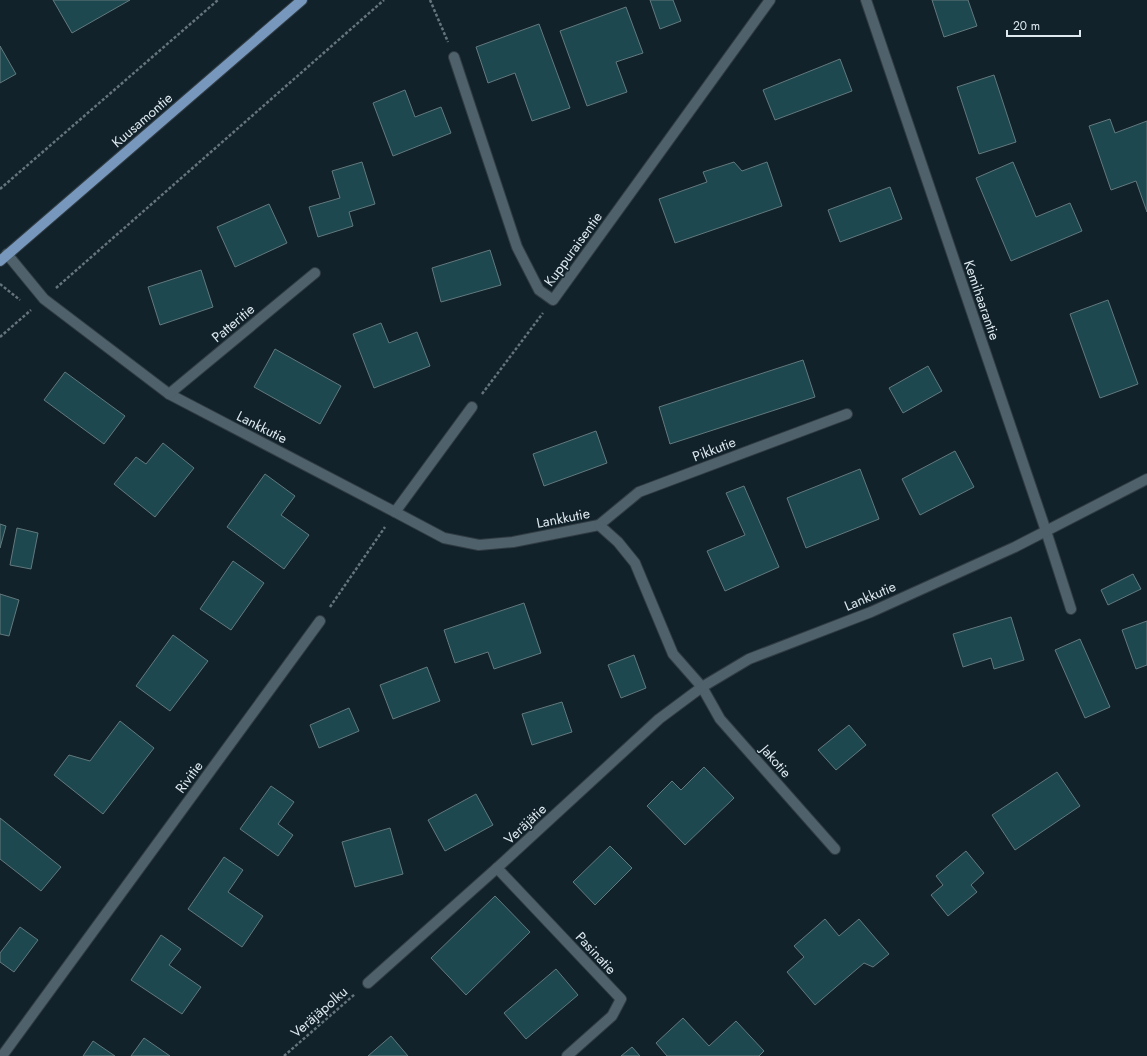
<svg xmlns="http://www.w3.org/2000/svg" width="1147" height="1056" font-family="Jost,sans-serif">
	<rect width="100%" height="100%" fill="#12222b"/>
	<g fill="#1e484f" stroke="#62797d">
		<polygon points="53,0 130,0 72,33"/>
		<polygon points="650,0 673,0 681,21 660,29"/>
		<polygon points="932,0 968,0 977,26 944,37"/>
		<polygon points="626,7 643,53 616,62 627,92 587,106 560,31"/>
		<polygon points="539,24 570,108 532,121 515,73 488,83 476,47"/>
		<polygon points="0,46 16,74 0,83"/>
		<polygon points="840,59 852,91 775,120 763,90"/>
		<polygon points="994,75 1016,142 979,154 957,87"/>
		<polygon points="405,90 415,117 441,107 451,133 393,156 373,103"/>
		<polygon points="1110,119 1115,133 1147,121 1147,212 1136,181 1111,190 1089,126"/>
		<polygon points="362,162 375,204 349,212 353,226 318,237 309,207 340,198 332,171"/>
		<polygon points="734,162 742,171 767,162 782,206 675,243 659,199 707,182 703,172"/>
		<polygon points="1013,162 1036,217 1070,203 1082,231 1011,261 976,178"/>
		<polygon points="890,187 902,219 840,242 828,210"/>
		<polygon points="269,204 287,243 235,267 217,227"/>
		<polygon points="490,250 501,285 441,302 432,268"/>
		<polygon points="201,270 213,307 160,325 148,287"/>
		<polygon points="1108,300 1138,384 1100,398 1070,314"/>
		<polygon points="381,323 389,343 417,332 430,366 374,388 353,334"/>
		<polygon points="275,349 341,386 320,424 254,387"/>
		<polygon points="803,360 815,397 670,444 659,407"/>
		<polygon points="928,366 942,391 903,413 889,388"/>
		<polygon points="65,372 125,416 104,444 44,400"/>
		<polygon points="596,431 607,463 544,486 533,454"/>
		<polygon points="163,443 194,468 155,517 114,484 136,457 146,464"/>
		<polygon points="955,451 974,487 920,515 902,479"/>
		<polygon points="860,469 879,519 806,548 787,498"/>
		<polygon points="265,474 295,496 281,515 309,535 284,569 227,527"/>
		<polygon points="744,486 779,567 725,591 707,551 745,535 726,493"/>
		<polygon points="0,524 6,526 0,548"/>
		<polygon points="17,528 38,533 31,569 10,565"/>
		<polygon points="233,561 264,583 231,630 200,609"/>
		<polygon points="1133,574 1141,589 1108,605 1101,590"/>
		<polygon points="0,594 19,600 9,636 0,634"/>
		<polygon points="524,603 541,653 494,669 488,652 455,663 444,630"/>
		<polygon points="1011,617 1024,660 994,669 991,658 963,667 953,634"/>
		<polygon points="1147,621 1147,665 1136,669 1122,630"/>
		<polygon points="173,635 208,661 170,711 136,686"/>
		<polygon points="1080,639 1110,707 1085,718 1055,650"/>
		<polygon points="634,655 646,688 621,698 608,665"/>
		<polygon points="427,667 440,701 393,719 380,685"/>
		<polygon points="562,702 572,732 532,745 522,714"/>
		<polygon points="349,708 359,731 319,748 310,725"/>
		<polygon points="120,721 154,748 103,814 54,775 69,755 90,761"/>
		<polygon points="849,725 866,745 836,770 818,750"/>
		<polygon points="704,767 734,798 685,845 647,806 672,781 681,790"/>
		<polygon points="1057,772 1080,806 1015,850 992,815"/>
		<polygon points="271,786 294,802 278,824 293,835 278,856 240,829"/>
		<polygon points="476,794 493,825 445,851 428,820"/>
		<polygon points="0,818 61,867 41,891 0,859"/>
		<polygon points="390,828 403,874 355,887 342,842"/>
		<polygon points="610,846 632,868 595,905 573,882"/>
		<polygon points="966,851 984,873 971,885 977,892 948,916 931,895 943,885 936,876"/>
		<polygon points="224,857 243,870 228,892 263,916 242,947 188,909"/>
		<polygon points="495,896 530,932 466,995 431,958"/>
		<polygon points="825,919 839,936 859,919 889,954 873,967 864,963 815,1005 787,972 804,957 794,946"/>
		<polygon points="20,927 38,940 14,972 0,962 0,953"/>
		<polygon points="161,935 181,949 169,965 201,987 182,1014 131,980"/>
		<polygon points="556,969 578,995 526,1039 504,1013"/>
		<polygon points="683,1018 709,1046 736,1021 764,1051 759,1056 667,1056 656,1043"/>
		<polygon points="391,1036 408,1056 368,1056"/>
		<polygon points="144,1038 170,1056 131,1056"/>
		<polygon points="93,1041 115,1056 83,1056"/>
		<polygon points="632,1047 640,1056 621,1056"/>
	</g>
	<g fill="none" stroke-linecap="round" stroke-linejoin="round">
		<g stroke="#313c43" stroke-width="12">
			<g id="minor">
				<polyline points="866,0 1046,531 1071,609"/>
				<polyline points="454,57 517,247 539,290 553,300 770,0"/>
				<polyline points="7,254 44,299 169,394 395,512 444,538 479,545 513,542 599,525 639,492 847,414"/>
				<polyline points="169,394 315,273"/>
				<polyline points="395,512 472,407"/>
				<polyline points="599,525 618,542 635,563 673,654 702,687 720,719 835,849"/>
				<polyline points="497,868 621,999 612,1016 567,1056"/>
				<polyline points="368,983 497,868 659,719 702,687 749,659 871,612 1015,547 1147,479"/>
				<polyline points="2,1056 320,621"/>
			</g>
		</g>
		<g stroke="#313c43" stroke-width="12">
			<polyline id="major" points="0,261 302,0"/>
		</g>
		<g stroke="#66747c" stroke-width="2.5" stroke-dasharray="3 2" stroke-linecap="butt">
			<polyline points="430,0 448,42"/>
			<polyline points="0,189 218,0"/>
			<polyline points="0,284 20,300"/>
			<polyline points="56,288 384,0"/>
			<polyline points="0,337 31,310"/>
			<polyline points="482,394 543,313"/>
			<polyline points="330,607 385,527"/>
			<polyline points="284,1056 355,994"/>
		</g>
		<use href="#minor" stroke="#4f616b" stroke-width="10"/>
		<use href="#major" stroke="#7897bd" stroke-width="10"/>
	</g>
	<g text-anchor="middle" stroke-width="3" stroke-linejoin="round" paint-order="stroke">
		<g font-size="14" fill="#dee9ef" stroke="#12222b">
			<text transform="translate(142 120) rotate(-41)" y="5">Kuusamontie</text>
			<text transform="translate(573 249) rotate(-54)" y="5">Kuppuraisentie</text>
			<text transform="translate(982 300) rotate(71)" y="5">Kemihaarantie</text>
			<text transform="translate(233 323) rotate(-40)" y="5">Patteritie</text>
			<text transform="translate(262 427) rotate(27)" y="5">Lankkutie</text>
			<text transform="translate(714 449) rotate(-21)" y="5">Pikkutie</text>
			<text transform="translate(563 518) rotate(-11)" y="5">Lankkutie</text>
			<text transform="translate(870 596) rotate(-23)" y="5">Lankkutie</text>
			<text transform="translate(776 761) rotate(49)" y="5">Jakotie</text>
			<text transform="translate(189 777) rotate(-54)" y="5">Rivitie</text>
			<text transform="translate(525 824) rotate(-43)" y="5">Veräjätie</text>
			<text transform="translate(596 953) rotate(47)" y="5">Pasinatie</text>
			<text transform="translate(319 1012) rotate(-41)" y="5">Veräjäpolku</text>
		</g>
	</g>
	<path d="M1007 30v6h73v-6" fill="none" stroke="#dee9ef" stroke-width="2"/>
	<text x="1013" y="30" font-size="12" fill="#dee9ef" stroke="#12222b" stroke-width="3" paint-order="stroke">20 m</text>
</svg>
